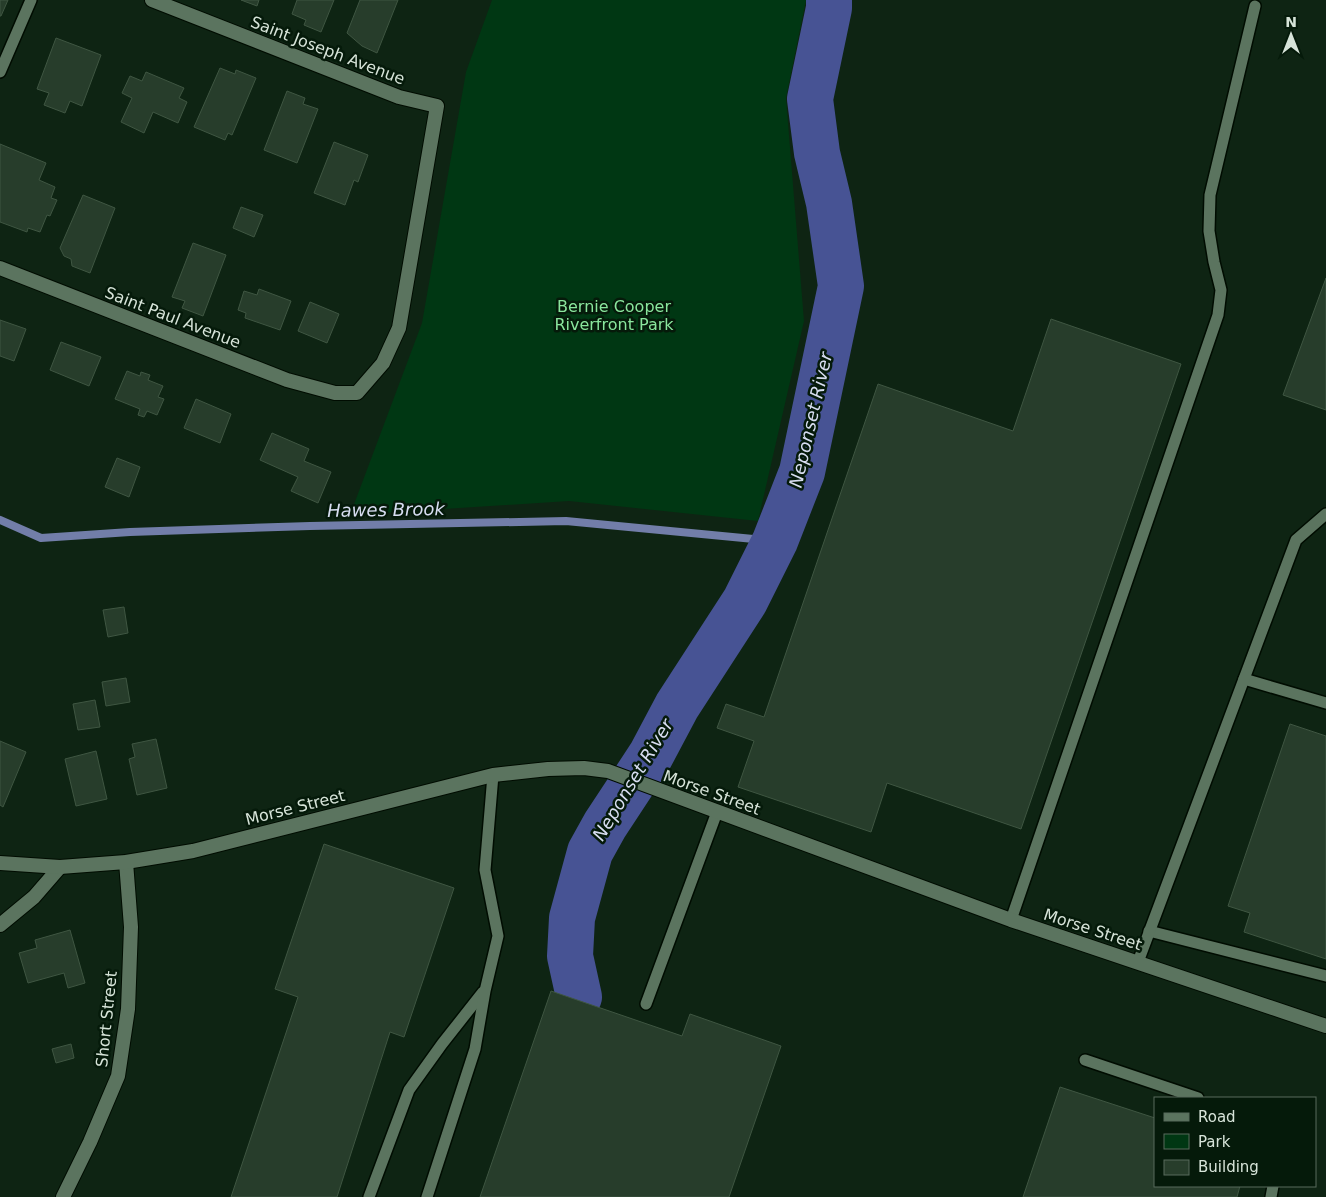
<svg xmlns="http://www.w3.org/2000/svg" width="1326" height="1197" font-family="'DejaVu Sans',sans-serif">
	<rect width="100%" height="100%" fill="#0e2413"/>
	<polygon fill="#003713" points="492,0 806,0 786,98 804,321 758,521 569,501 350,515 422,323 466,72"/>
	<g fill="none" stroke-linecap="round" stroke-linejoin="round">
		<polyline stroke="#727ea9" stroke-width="8" points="0,520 41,538 130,532 310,526 566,521 775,541"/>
		<polyline stroke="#475394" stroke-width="46" points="579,997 570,956 572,918 590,852 605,825 651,755 677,706 745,601 775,541 802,472 841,286 829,203 817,153 810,99 829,8 829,0"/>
	</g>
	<g fill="#273d2b" stroke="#3f5642">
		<polygon points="0,0 8,0 1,16 0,16"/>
		<polygon points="241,0 259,0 257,6"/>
		<polygon points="297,0 334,0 321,32 304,25 306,20 292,14"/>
		<polygon points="360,0 398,0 377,53 362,46 347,33"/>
		<polygon points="56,38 101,55 82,106 70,101 65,113 44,105 49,93 37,89"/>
		<polygon points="220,68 235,74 236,70 256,78 232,135 228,133 225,140 194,127"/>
		<polygon points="146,72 184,88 179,98 187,102 178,123 153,112 144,133 121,122 132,98 122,93 130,76 142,81"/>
		<polygon points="287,91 305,98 303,104 318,109 297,163 264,150"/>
		<polygon points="334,142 368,155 358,182 354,180 345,205 314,193"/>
		<polygon points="0,144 46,163 39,180 55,187 51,198 57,200 50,216 47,215 40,232 28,228 27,232 0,222"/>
		<polygon points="83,195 115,208 90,273 72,266 71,259 64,256 60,248"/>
		<polygon points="241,207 263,215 254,237 233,228"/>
		<polygon points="193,243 226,255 203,316 182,308 185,301 172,297"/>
		<polygon points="1326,278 1326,410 1283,395"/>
		<polygon points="259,289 291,301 280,330 245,318 246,313 238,310 244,291 257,295"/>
		<polygon points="310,302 339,314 327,343 298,331"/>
		<polygon points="1051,319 1181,364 1021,829 887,783 871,832 738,787 754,741 717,728 726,704 764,717 878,384 1013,431"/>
		<polygon points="0,320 26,329 14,361 0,356"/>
		<polygon points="61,342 101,357 89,386 50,370"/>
		<polygon points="127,371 140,376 141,372 150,375 148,380 163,386 158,397 164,399 157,415 147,411 144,417 138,415 140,409 115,399"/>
		<polygon points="196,399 231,414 220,443 184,428"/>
		<polygon points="272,433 309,449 304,461 331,472 318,503 291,491 298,477 260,460"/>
		<polygon points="117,458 140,467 129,497 105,487"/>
		<polygon points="124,607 128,633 108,637 103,610"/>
		<polygon points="126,678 130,702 106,706 102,682"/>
		<polygon points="95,700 100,727 78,730 73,704"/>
		<polygon points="1290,724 1326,736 1326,959 1244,932 1250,913 1228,906"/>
		<polygon points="156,739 167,788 137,795 129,759 135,757 132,744"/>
		<polygon points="0,741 26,752 3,807 0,805"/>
		<polygon points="96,751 107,799 76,806 65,759"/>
		<polygon points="324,844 454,888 404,1037 390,1032 337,1197 231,1197 298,997 275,989"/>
		<polygon points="70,930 85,983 68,988 64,973 28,983 19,953 37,948 35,940"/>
		<polygon points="551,991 682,1036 690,1014 781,1046 729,1197 480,1197"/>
		<polygon points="71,1044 74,1058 56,1063 52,1049"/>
		<polygon points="1060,1087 1155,1118 1155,1186 1240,1186 1237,1197 1023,1197"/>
	</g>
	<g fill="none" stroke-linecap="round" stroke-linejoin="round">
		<g stroke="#000c01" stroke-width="14">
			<g id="service">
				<polyline points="0,72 31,0"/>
				<polyline points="1244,679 1326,703"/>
				<polyline points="1011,920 1218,315 1221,290 1214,262 1209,231 1210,195 1255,6"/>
				<polyline points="1149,931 1326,976"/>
				<polyline points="1138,962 1296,540 1326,514"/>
				<polyline points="646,1004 717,812"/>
				<polyline points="1085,1060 1198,1098"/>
				<polyline points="369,1197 409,1090 442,1044 483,992"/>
				<polyline points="427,1197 475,1049 485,991 498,936 485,870 493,775"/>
				<polyline points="1271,1197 1273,1186"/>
			</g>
		</g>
		<g stroke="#000c01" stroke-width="16">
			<g id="minor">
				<polyline points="0,268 287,380 335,393 357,393 383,363 399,328 437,106 399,97 152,0"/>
				<polyline points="0,925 34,897 60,867"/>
				<polyline points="63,1197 90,1142 118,1076 128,1009 131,927 126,862"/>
			</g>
		</g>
		<g stroke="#000c01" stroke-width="16">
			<polyline id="tertiary" points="0,863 60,867 126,862 193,851 493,775 548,769 584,768 608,771 1011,920 1326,1026"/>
		</g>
		<use href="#service" stroke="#5b745f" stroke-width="11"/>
		<use href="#minor" stroke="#5b745f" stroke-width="14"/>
		<use href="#tertiary" stroke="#5b745f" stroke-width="14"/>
	</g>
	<g text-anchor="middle" stroke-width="5" stroke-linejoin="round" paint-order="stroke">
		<g font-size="16" fill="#d7e4d9" stroke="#051a0a">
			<text transform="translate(328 50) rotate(21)" y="6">Saint Joseph Avenue</text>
			<text transform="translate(173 317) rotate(21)" y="6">Saint Paul Avenue</text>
			<text transform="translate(712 792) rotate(20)" y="6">Morse Street</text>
			<text transform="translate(295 807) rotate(-14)" y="6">Morse Street</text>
			<text transform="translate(1093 929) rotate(18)" y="6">Morse Street</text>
			<text transform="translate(106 1019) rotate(-84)" y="6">Short Street</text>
		</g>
		<g font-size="16" fill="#8ae69d" stroke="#051a0a">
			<text x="614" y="312">Bernie Cooper<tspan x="614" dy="18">Riverfront Park</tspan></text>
		</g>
		<g font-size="18" font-style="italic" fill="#d7ddf0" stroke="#051a0a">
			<text transform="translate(811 420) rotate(-77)" y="6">Neponset River</text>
			<text transform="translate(386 510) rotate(-1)" y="6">Hawes Brook</text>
			<text transform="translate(633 780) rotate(-59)" y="6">Neponset River</text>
		</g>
	</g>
	<rect x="1154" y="1097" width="162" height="90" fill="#051a0a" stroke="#596b5d"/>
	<rect x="1164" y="1113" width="25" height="8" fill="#5b745f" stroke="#596b5d"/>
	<text x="1198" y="1122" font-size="15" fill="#d7e4d9">Road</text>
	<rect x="1164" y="1134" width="25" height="15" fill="#003713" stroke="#596b5d"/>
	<text x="1198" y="1147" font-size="15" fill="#d7e4d9">Park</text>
	<rect x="1164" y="1160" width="25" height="15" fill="#273d2b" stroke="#596b5d"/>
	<text x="1198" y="1172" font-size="15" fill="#d7e4d9">Building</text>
	<g transform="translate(1291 35)" stroke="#051a0a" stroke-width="4" paint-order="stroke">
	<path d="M0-4L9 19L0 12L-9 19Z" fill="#d7e4d9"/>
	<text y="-8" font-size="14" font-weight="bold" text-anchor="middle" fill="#d7e4d9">N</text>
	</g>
</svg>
